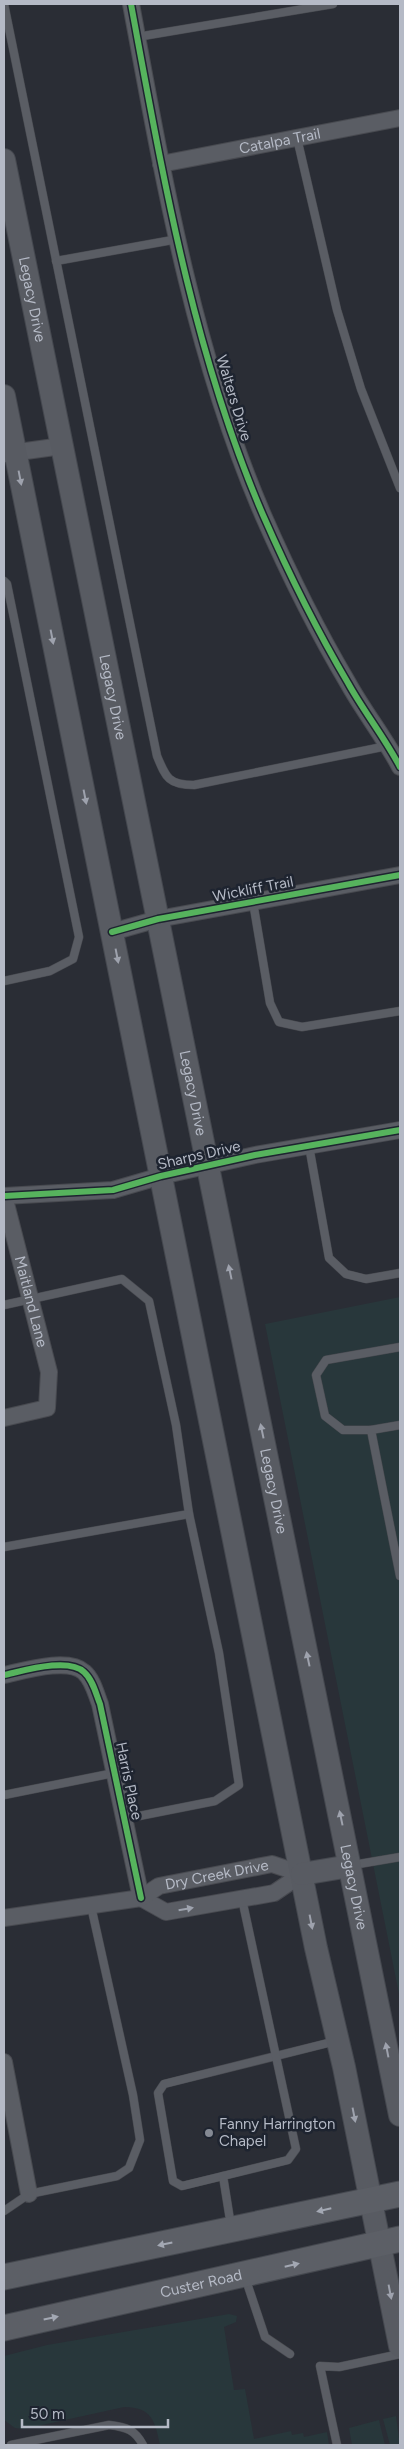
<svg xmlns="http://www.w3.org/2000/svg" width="404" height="2449" font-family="Figtree,sans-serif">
	<rect width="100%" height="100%" fill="#2a2d35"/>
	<g fill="#28373b">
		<polygon points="400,1297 400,1999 265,1324"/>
		<path d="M229 2314 237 2316 236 2322 224 2327 234 2390 245 2389 254 2439 291 2431 292 2435 303 2433 304 2437 327 2432 329 2445H160C155 2421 152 2407 124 2407L24 2429 15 2428 4 2420V2356L47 2345Z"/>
		<polygon points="396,2416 400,2445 390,2445 383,2419"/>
		<polygon points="379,2420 385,2445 352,2445 349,2428"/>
	</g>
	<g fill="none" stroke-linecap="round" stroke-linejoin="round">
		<g stroke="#484a50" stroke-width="9">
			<g id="service">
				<path d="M4 4 157 756C166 778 169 785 194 785L387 746"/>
				<polyline points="137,37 333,4"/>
				<polyline points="297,138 337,310 361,389 400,488"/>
				<polyline points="56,261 178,239"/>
				<polyline points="4,581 7,584 79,937 73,959 50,971 4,981"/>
				<polyline points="253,902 270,1003 279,1022 302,1027 400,1011"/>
				<polyline points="309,1146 329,1258 346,1274 366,1279 400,1273"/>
				<polyline points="4,1305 122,1279 149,1301 176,1425 189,1514 4,1547"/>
				<polyline points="400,1347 326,1360 316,1375 325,1416 343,1430 371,1430 400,1576"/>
				<polyline points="371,1430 400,1425"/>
				<polyline points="4,1795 114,1773"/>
				<polyline points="124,1819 215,1801 239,1785 219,1653 189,1514"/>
				<polyline points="353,1865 400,1857"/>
				<polyline points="223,2176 182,2186 173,2181 158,2093 164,2084 336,2041"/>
				<polyline points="4,2211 29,2194 117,2176 129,2168 140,2140 133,2095 91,1906"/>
				<polyline points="231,2226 223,2176 288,2160 296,2149 242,1899"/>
				<polyline points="245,2277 265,2337 290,2354"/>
				<path d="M11 2445 109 2425C127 2427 135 2430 143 2445"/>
				<polyline points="337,2445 320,2366 339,2367 400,2354"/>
			</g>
		</g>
		<g stroke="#484a50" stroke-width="18">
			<g id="minor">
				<path d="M131 4C163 176 193 353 263 515 288 572 316 629 348 683 364 712 385 738 400 767"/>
				<path id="s1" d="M161 164 400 118"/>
				<polyline points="4,454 62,446"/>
				<polyline points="112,932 158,919 400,875"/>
				<polyline points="4,1196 113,1190 161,1176 255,1155 400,1130"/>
				<path id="s2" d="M4 1196 49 1372 47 1408 4 1418"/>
				<path d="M4 1675C23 1671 68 1657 84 1672 93 1680 96 1694 100 1704L141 1898"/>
				<polyline points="141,1898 166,1912 274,1893 302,1874"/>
				<path id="s3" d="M4 1918 141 1898 159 1886 272 1864 302 1874"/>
				<polyline points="4,2062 29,2194"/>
			</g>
		</g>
		<g stroke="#45484f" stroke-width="24">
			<g id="secondary">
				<path id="s4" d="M4 160 400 2115"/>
				<polyline points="4,396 316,1948 344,2067 400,2346"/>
				<polyline points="302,1874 350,1866"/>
			</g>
		</g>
		<g stroke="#45484f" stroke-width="27">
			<g id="primary">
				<polyline points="4,2277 400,2194"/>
				<path id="s5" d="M4 2328 400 2239"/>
			</g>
		</g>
		<use href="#service" stroke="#5a5d64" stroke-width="8"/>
		<use href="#minor" stroke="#5a5d64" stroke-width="16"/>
		<use href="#secondary" stroke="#585b62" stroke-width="22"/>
		<use href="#primary" stroke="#5c5f66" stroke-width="25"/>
		<g stroke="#1e2430" stroke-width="9">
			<g id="cycleway">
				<path d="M131 4C163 176 193 353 263 515 288 572 316 629 348 683 364 712 385 738 400 767"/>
				<polyline points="112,932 158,919 400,875"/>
				<polyline points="4,1196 113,1190 161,1176 255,1155 400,1130"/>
				<path d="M4 1675C23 1671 68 1657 84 1672 93 1680 96 1694 100 1704L141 1898"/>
			</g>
		</g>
		<use href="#cycleway" stroke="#56b35d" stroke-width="6"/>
	</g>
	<defs><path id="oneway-solid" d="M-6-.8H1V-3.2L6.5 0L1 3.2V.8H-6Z" transform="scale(1.25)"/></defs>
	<g fill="#9ea2ad">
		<use href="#oneway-solid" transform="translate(20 478) rotate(79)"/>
		<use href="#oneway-solid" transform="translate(52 637) rotate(79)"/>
		<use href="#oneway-solid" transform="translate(85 797) rotate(79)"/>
		<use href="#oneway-solid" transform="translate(117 956) rotate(79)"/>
		<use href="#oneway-solid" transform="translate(230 1272) rotate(-102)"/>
		<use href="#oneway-solid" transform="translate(262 1431) rotate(-102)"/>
		<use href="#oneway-solid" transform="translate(308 1659) rotate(-102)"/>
		<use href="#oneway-solid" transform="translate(341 1818) rotate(-102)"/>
		<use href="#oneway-solid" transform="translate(311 1922) rotate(79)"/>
		<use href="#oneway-solid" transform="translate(387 2050) rotate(-101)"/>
		<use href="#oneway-solid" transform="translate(354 2115) rotate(79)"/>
		<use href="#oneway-solid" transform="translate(390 2292) rotate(79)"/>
	</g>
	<use fill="#9ea3ae" href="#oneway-solid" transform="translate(186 1909) rotate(-10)"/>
	<g fill="#a3a8b3">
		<use href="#oneway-solid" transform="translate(324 2210) rotate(167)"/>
		<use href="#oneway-solid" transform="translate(165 2244) rotate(168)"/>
		<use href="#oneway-solid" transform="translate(292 2265) rotate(-13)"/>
		<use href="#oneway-solid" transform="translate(51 2318) rotate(-12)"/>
	</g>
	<circle fill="#848993" stroke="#1e2430" stroke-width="2" cx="209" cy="2133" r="5"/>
	<g text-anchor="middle" stroke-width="5" stroke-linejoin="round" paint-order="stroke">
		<g font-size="15" fill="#b5bac6" stroke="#1e2430">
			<text dy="5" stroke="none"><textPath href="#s1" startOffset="121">Catalpa Trail</textPath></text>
			<text dy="5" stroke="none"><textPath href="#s4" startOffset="142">Legacy Drive</textPath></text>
			<text transform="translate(234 398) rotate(73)" y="5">Walters Drive</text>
			<text dy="5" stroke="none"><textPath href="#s4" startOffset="548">Legacy Drive</textPath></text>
			<text transform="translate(253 889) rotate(-11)" y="5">Wickliff Trail</text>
			<text dy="5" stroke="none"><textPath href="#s4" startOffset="952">Legacy Drive</textPath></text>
			<text transform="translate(199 1155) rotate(-13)" y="5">Sharps Drive</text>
			<text dy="5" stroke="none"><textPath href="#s2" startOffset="109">Maitland Lane</textPath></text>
			<text dy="5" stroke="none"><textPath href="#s4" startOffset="1358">Legacy Drive</textPath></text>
			<text transform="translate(129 1781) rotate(78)" y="5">Harris Place</text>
			<text dy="5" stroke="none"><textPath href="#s3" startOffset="219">Dry Creek Drive</textPath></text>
			<text dy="5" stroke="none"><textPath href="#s4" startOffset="1762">Legacy Drive</textPath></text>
			<text dy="5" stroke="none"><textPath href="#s5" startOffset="202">Custer Road</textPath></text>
		</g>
		<g font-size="15" fill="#b5bac6" stroke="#1e2430" text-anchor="start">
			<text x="219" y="2129">Fanny Harrington<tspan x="219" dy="17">Chapel</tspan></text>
		</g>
	</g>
	<rect width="404" height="2449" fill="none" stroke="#b5bac6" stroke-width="10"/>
	<path d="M22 2419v8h146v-8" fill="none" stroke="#b5bac6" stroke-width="2.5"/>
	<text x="30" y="2419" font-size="15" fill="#b5bac6" stroke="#1e2430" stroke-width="4" paint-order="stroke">50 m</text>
</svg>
